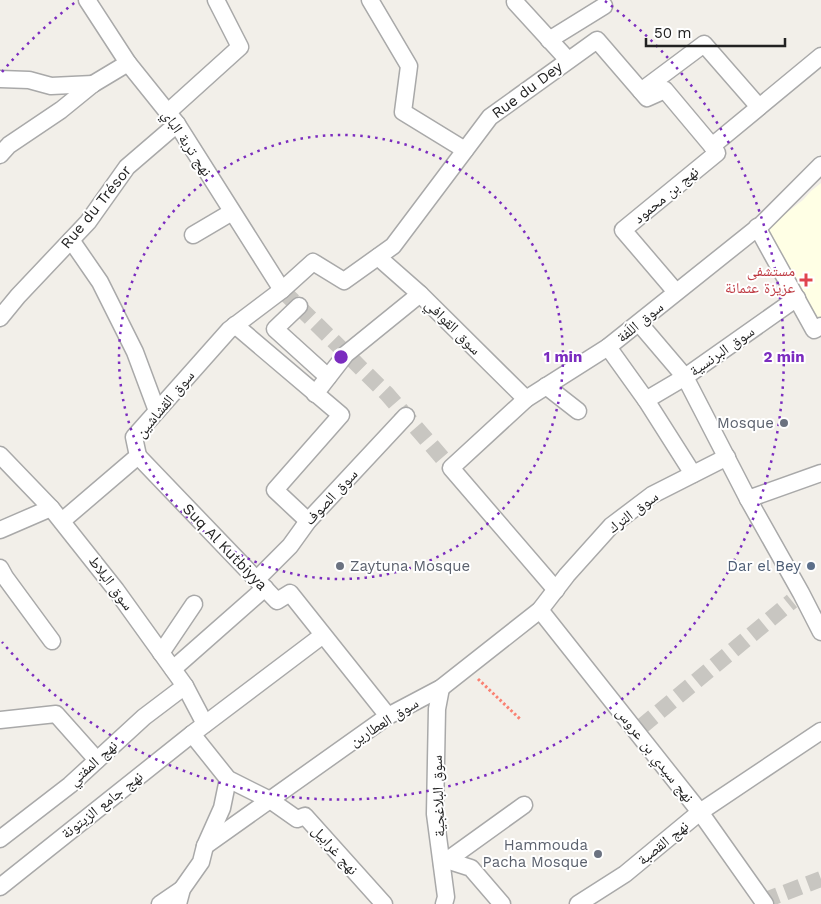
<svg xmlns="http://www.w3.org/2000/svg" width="821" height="904" font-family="'Work Sans','Noto Naskh Arabic',sans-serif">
	<rect width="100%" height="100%" fill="#f2efe9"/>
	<polygon fill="#ffffe5" points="821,183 821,320 814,324 764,230 803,200 811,191"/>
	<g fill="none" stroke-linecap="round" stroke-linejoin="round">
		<g stroke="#c8c6c1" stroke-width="16" stroke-dasharray="16 8" stroke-linecap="butt">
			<polyline points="282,290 387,394 451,468"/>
			<polyline points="641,727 792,601"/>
			<polyline points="763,901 821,879"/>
		</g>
		<g stroke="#a9a9a9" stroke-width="19">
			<g id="street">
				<polyline points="87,0 128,63 177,124 282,290"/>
				<polyline points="370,0 409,66 403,112 465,150"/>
				<polyline points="515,2 568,60"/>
				<polyline points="549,40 604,6"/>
				<polyline points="0,79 29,80 51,86 93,84"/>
				<polyline points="641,91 704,44 759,107"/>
				<polyline points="168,112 240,47 216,0"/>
				<polyline points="0,155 9,145 61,110 93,84 128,63"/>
				<polyline points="757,227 814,330 821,326"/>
				<polyline points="193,235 232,212"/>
				<polyline points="71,240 100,282 135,352 157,411"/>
				<polyline points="378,257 420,294 526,399"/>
				<polyline points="676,292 623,230 717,153 712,146 821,56"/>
				<polyline points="299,306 275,329 328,377"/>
				<polyline points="0,318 18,296 88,222 127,167 177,124"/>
				<polyline points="639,323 685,377 748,499 821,473"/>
				<polyline points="235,325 341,415 275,490 308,521"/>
				<polyline points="608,347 646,400 693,474"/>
				<polyline points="546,386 578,411"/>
				<polyline points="315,394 346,354 420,294"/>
				<polyline points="646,400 685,377 797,298"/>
				<polyline points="0,455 51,508 116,590 185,686 205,724"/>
				<polyline points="138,456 277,601 290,593 388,716"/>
				<polyline points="748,499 801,593 821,632"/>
				<polyline points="62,521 138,456 134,437 229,330 282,290 313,262 344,281 393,246 490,117 597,40 647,98 665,90 712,146"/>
				<polyline points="0,530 51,508"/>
				<polyline points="0,568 5,577 52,641"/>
				<polyline points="257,579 290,546 308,521 406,416"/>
				<polyline points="556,590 451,468 526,399 608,347 762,224 821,165"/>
				<polyline points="540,610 700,812 765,904"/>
				<polyline points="161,653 194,604"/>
				<polyline points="173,669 265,588"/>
				<polyline points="441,688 437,709 435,814 446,897 444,904"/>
				<polyline points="0,720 56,714 97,760"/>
				<polyline points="192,734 228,779 270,800 297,819 305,816 384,904"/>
				<polyline points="0,839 70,785 144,717 185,686"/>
				<polyline points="205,846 388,716 441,688 540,610 567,575 611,526 652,495 727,457"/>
				<polyline points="446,860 471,868 502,904"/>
				<polyline points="442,864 524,805"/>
				<polyline points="0,887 192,734 323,635"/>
				<polyline points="160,904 182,889"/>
				<polyline points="178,904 182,889 201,862 205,846 222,808 228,779"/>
				<polyline points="578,904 625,874 700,812 821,731"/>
			</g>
		</g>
		<polyline stroke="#fa8072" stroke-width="3" stroke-dasharray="2.5 2.5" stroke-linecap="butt" points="478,679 520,719"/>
		<use href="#street" stroke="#fff" stroke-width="16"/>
	</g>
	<g fill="none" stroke="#7b2cbf" stroke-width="2.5" stroke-dasharray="2.5 5">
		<circle cx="341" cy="357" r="222"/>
		<path d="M2 72A443 443 0 0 1 77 1M605 1A443 443 0 1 1 2 642"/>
	</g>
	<path fill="#e0444e" stroke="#fff" stroke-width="2" d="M803.5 272.5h5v5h5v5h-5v5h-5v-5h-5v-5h5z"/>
	<g fill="#6b7280" stroke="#fff" stroke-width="2">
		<circle cx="784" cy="423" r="5"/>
		<circle cx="340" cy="566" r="5"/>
		<circle cx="598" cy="854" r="5"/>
	</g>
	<circle fill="#5c6f8a" stroke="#fff" stroke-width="2" cx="811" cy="566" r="5"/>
	<g text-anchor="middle" stroke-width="4" stroke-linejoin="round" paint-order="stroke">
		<g font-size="15" fill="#222" stroke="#fff">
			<text transform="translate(527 90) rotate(-37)" y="5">Rue du Dey</text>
			<text transform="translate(187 143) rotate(56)" y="5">نهج تربة الباي</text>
			<text transform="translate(666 195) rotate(-40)" y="5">نهج بن محمود</text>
			<text transform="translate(96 207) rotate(-51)" y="5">Rue du Trésor</text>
			<text transform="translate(640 322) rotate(-39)" y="5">سوق اللَفة</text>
			<text transform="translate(453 327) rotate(45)" y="5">سوق القوافي</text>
			<text transform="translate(722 351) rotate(-35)" y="5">سوق البرنسية</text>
			<text transform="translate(165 404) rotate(-50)" y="5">سوق القشاشين</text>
			<text transform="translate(331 497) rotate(-47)" y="5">سوق الصوف</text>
			<text transform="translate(633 512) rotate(-37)" y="5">سوق الترك</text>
			<text transform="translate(225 547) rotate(46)" y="5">Suq Al Kutbiyya</text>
			<text transform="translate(111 583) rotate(53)" y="5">سوق البلاط</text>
			<text transform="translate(384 722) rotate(-32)" y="5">سوق العطارين</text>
			<text transform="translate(655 755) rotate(52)" y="5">نهج سيدي بن عروس</text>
			<text transform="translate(93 763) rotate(-42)" y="5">نهج المفتي</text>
			<text transform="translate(438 796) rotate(-92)" y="5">سوق البلاغجية</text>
			<text transform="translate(102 805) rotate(-38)" y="5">نهج جامع الزيتونة</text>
			<text transform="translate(663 843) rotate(-39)" y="5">نهج القصبة</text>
			<text transform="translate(335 850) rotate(48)" y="5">نهج غرابيل</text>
		</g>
		<g font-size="15" fill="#be3a42" stroke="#fff" text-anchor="end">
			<text x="795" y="276">مستشفى<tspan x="795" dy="17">عزيزة عثمانة</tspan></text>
		</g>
		<g font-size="15" fill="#5b616d" stroke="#fff" text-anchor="end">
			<text x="774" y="428">Mosque</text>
			<text x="350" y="571" text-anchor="start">Zaytuna Mosque</text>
			<text x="588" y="850">Hammouda<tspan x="588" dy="17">Pacha Mosque</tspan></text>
		</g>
		<g font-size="15" fill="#4e5e75" stroke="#fff" text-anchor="end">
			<text x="801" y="571">Dar el Bey</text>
		</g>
	</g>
	<circle cx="341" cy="357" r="8" fill="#7b2cbf" stroke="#fff" stroke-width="2.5"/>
	<g font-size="15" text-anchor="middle" font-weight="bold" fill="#7b2cbf" stroke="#fff" stroke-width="4" stroke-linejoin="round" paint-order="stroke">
		<text x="563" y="362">1 min</text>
		<text x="784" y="362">2 min</text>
	</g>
	<path d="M646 38v8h139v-8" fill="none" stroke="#222222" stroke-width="2.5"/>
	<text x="654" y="38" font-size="15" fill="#222222" stroke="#ffffff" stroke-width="4" paint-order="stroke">50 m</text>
</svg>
